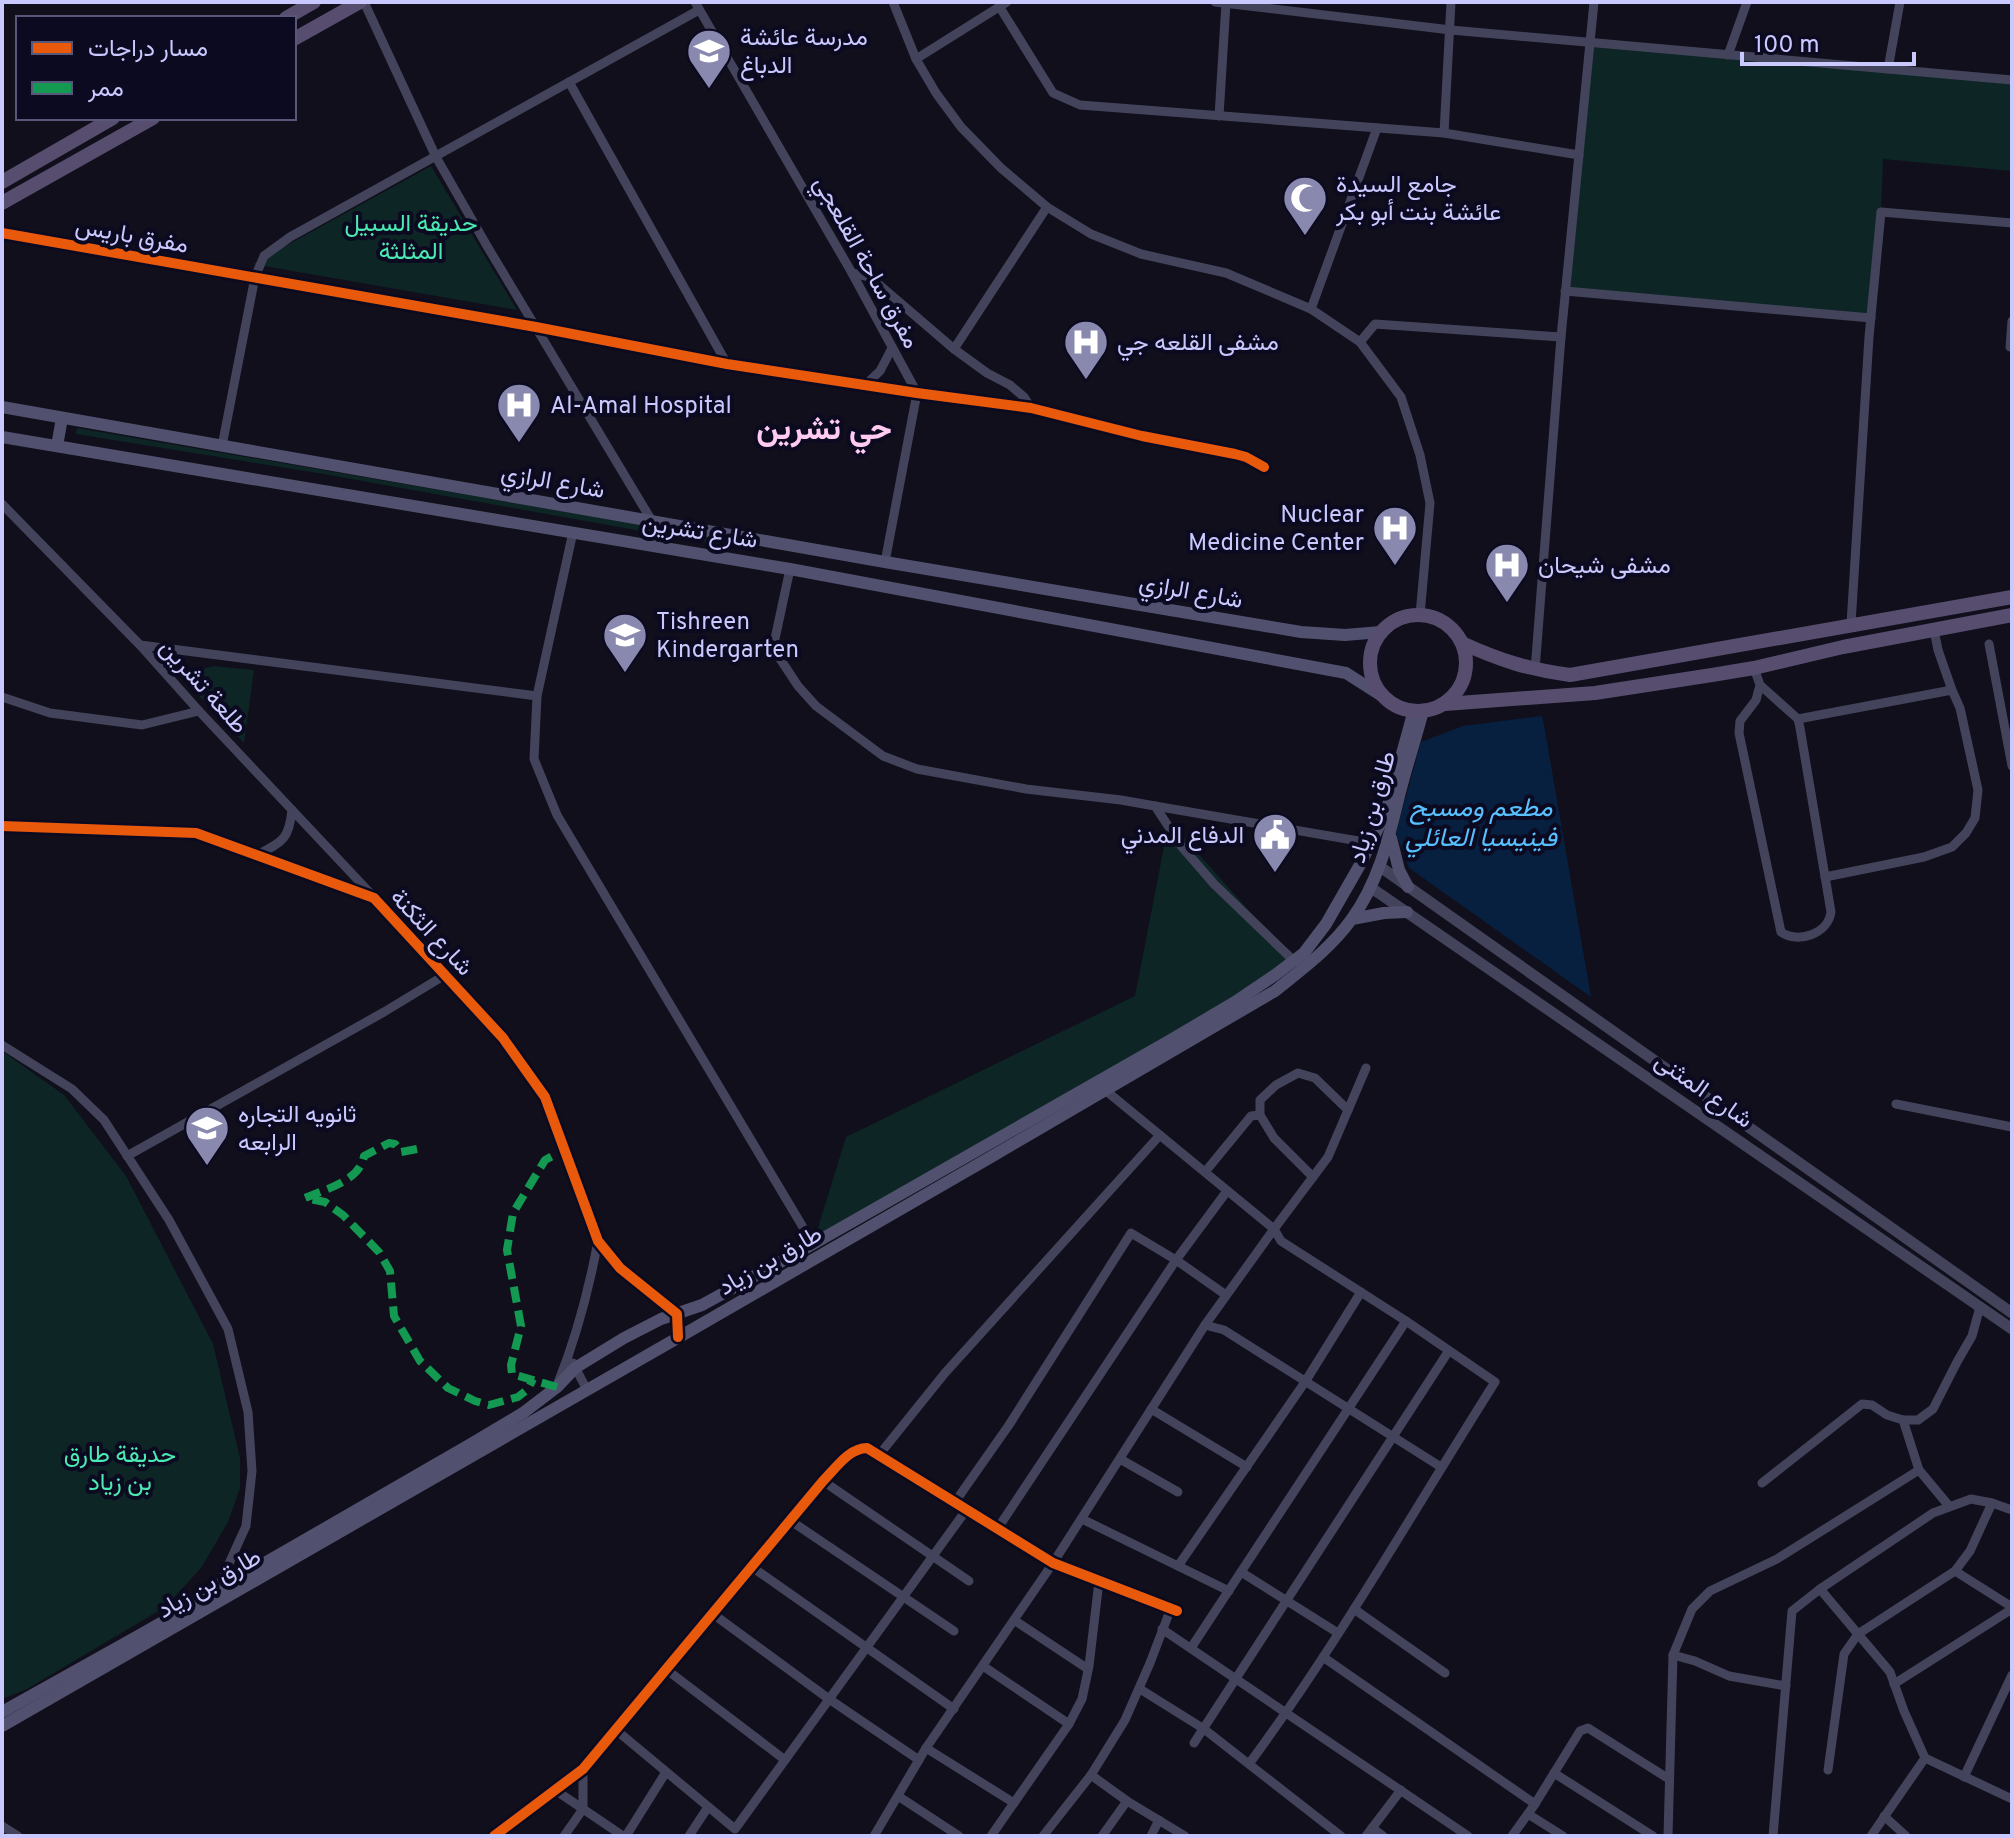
<svg xmlns="http://www.w3.org/2000/svg" width="2014" height="1838" font-family="Overpass,Vazirmatn,sans-serif">
	<rect width="100%" height="100%" fill="#100f1b"/>
	<g fill="#0d2625">
		<polygon points="1590,43 2012,80 2012,171 1883,159 1881,212 1871,318 1565,291"/>
		<polygon points="431,166 517,310 253,264"/>
		<polygon points="77,428 725,539 725,546 318,473 76,434"/>
		<polygon points="213,666 254,670 244,743 184,680 192,672"/>
		<polygon points="1169,821 1294,961 813,1244 846,1137 1135,996"/>
		<polygon points="2,1051 64,1095 126,1176 213,1344 240,1458 240,1488 228,1522 201,1568 165,1607 27,1689 2,1699"/>
	</g>
	<polygon fill="#07203f" points="1542,716 1544,725 1591,997 1409,868 1396,833 1421,742 1463,726"/>
	<g fill="none" stroke-linecap="round" stroke-linejoin="round">
		<g stroke="#43445c" stroke-width="9">
			<polyline points="364,2 436,157 487,246 652,521"/>
			<polyline points="695,2 852,273 917,393 885,562"/>
			<polyline points="893,2 916,59 936,93 961,127 1001,168 1047,207 1091,234 1141,254 1226,273 1311,309 1360,342 1401,397 1420,455 1430,503 1420,615"/>
			<polyline points="1215,2 1451,30 2012,80"/>
			<polyline points="999,6 1053,93 1080,105 1444,133 1579,155"/>
			<polyline points="1728,55 1747,2"/>
			<polyline points="916,59 1007,2"/>
			<polyline points="1888,69 1900,2"/>
			<polyline points="569,82 727,364"/>
			<polyline points="1219,116 1226,3"/>
			<polyline points="1444,133 1451,2"/>
			<polyline points="2,233 536,327 727,364 917,393 1031,408 1142,436 1235,454 1246,457 1264,467"/>
			<polyline points="852,273 870,277 954,349 987,373 1010,385 1024,397 1031,408"/>
			<polyline points="1565,291 1871,318"/>
			<polyline points="1311,309 1377,128"/>
			<polyline points="1360,342 1375,324 1561,337"/>
			<polyline points="2010,347 2012,321"/>
			<polyline points="954,349 1047,207"/>
			<polyline points="864,386 880,371 892,348"/>
			<polyline points="222,446 255,277 264,256 290,237 699,10"/>
			<polyline points="2,504 140,645 199,711 372,895"/>
			<polyline points="573,532 537,696 534,759 557,815 813,1244"/>
			<polyline points="790,569 773,648 798,686 816,706 883,756 917,769 1026,789 1121,800 1155,806 1182,847 1214,884 1294,961"/>
			<polyline points="1851,624 1869,337 1881,212 2012,223"/>
			<polyline points="1989,644 2012,766"/>
			<polyline points="140,645 537,696"/>
			<path d="M1754 668 1760 685 1798 719 1800 728 1831 912C1828 934 1798 944 1781 932L1739 733 1740 721 1756 700 1760 685"/>
			<polyline points="1535,670 1561,337 1594,2"/>
			<polyline points="2,697 50,713 142,725 199,711"/>
			<polyline points="1798,719 1952,690"/>
			<polyline points="1155,806 1370,843"/>
			<polyline points="2,826 196,833 374,898 503,1038 545,1097 598,1241 620,1268 677,1314 678,1337"/>
			<path d="M257 855C282 842 289 840 292 810"/>
			<polyline points="1825,877 1924,857 1952,847 1966,833 1975,818 1978,790 1960,708 1952,690 1938,650 1934,630"/>
			<polyline points="2,1045 72,1089 104,1120 169,1220 228,1329 248,1412 252,1471 246,1526 217,1590"/>
			<polyline points="1105,1090 1274,1229 1328,1157 1366,1068"/>
			<polyline points="1896,1104 2012,1127"/>
			<polyline points="127,1156 384,1012 445,975"/>
			<polyline points="1205,1172 1251,1116 1260,1115"/>
			<polyline points="1313,1177 1274,1138 1260,1115 1260,1100 1276,1085 1298,1073 1315,1078 1348,1110"/>
			<path d="M1205 1325 1274 1229 1281 1241 1406 1321 1495 1382C1414 1510 1339 1642 1249 1764"/>
			<polyline points="573,1363 587,1390"/>
			<path d="M558 1383C576 1338 589 1289 598 1241"/>
			<polyline points="1151,1409 1247,1467"/>
			<polyline points="1903,1420 1919,1470 1949,1506"/>
			<polyline points="879,1455 945,1373 1160,1135"/>
			<polyline points="1120,1459 1178,1492"/>
			<polyline points="823,1481 969,1581"/>
			<polyline points="1762,1483 1862,1404 1872,1405 1887,1415 1903,1420 1918,1420 1933,1409 1957,1362 1972,1336 1980,1307"/>
			<polyline points="955,1502 1009,1425 1131,1233 1176,1260 1226,1295"/>
			<polyline points="1082,1519 1229,1591"/>
			<polyline points="791,1521 954,1631"/>
			<polyline points="998,1528 1176,1260 1227,1191"/>
			<polyline points="1178,1566 1305,1382 1361,1292"/>
			<polyline points="752,1567 954,1709"/>
			<polyline points="1955,1571 2012,1607"/>
			<polyline points="1241,1572 1338,1633"/>
			<polyline points="1820,1589 1890,1672 1904,1711 1925,1758"/>
			<polyline points="1354,1609 1445,1673"/>
			<polyline points="713,1614 829,1699 919,1760"/>
			<polyline points="1014,1620 1088,1669"/>
			<polyline points="1162,1629 1468,1836"/>
			<polyline points="1191,1648 1406,1321"/>
			<polyline points="1673,1655 1695,1661 1729,1676 1786,1686"/>
			<polyline points="1323,1657 1535,1804"/>
			<polyline points="983,1666 1069,1724"/>
			<polyline points="667,1670 785,1760"/>
			<polyline points="1894,1684 2012,1609"/>
			<polyline points="1140,1689 1204,1729 1341,1836"/>
			<polyline points="616,1730 735,1829 967,1509"/>
			<polyline points="1194,1743 1448,1352"/>
			<polyline points="926,1748 1014,1803"/>
			<polyline points="1828,1770 1844,1654 1858,1634 1955,1571 1970,1551 1992,1503"/>
			<polyline points="1554,1773 1653,1836"/>
			<polyline points="1091,1775 1127,1801 1185,1836"/>
			<polyline points="1964,1777 2012,1675"/>
			<polyline points="555,1790 623,1836"/>
			<polyline points="898,1796 959,1836"/>
			<polyline points="1528,1814 1563,1836"/>
			<polyline points="1884,1816 1906,1836"/>
			<polyline points="2,1826 18,1836"/>
			<polyline points="1372,1828 1383,1836"/>
			<path d="M494 1836 583 1769 823 1481C836 1468 849 1448 867 1448L1053 1563 1177 1611"/>
			<polyline points="564,1836 583,1809 583,1769"/>
			<polyline points="626,1836 666,1772"/>
			<polyline points="689,1836 708,1807"/>
			<polyline points="874,1836 926,1748 1053,1563 1205,1325 1224,1330 1441,1467"/>
			<polyline points="991,1836 1069,1724 1082,1699 1089,1666 1099,1581"/>
			<polyline points="1043,1836 1091,1775 1125,1720 1150,1663 1171,1608"/>
			<polyline points="1102,1836 1127,1801"/>
			<polyline points="1151,1836 1159,1820"/>
			<polyline points="1366,1836 1401,1790"/>
			<polyline points="1512,1836 1535,1804 1580,1731 1588,1728 1669,1779"/>
			<polyline points="1668,1836 1673,1655 1692,1609 1710,1591 1777,1559 1919,1470"/>
			<polyline points="1773,1836 1792,1611 1820,1589 1933,1513 1971,1499 1992,1503 2012,1510"/>
			<polyline points="1871,1836 1925,1758 2012,1799"/>
		</g>
		<g stroke="#43445c" stroke-width="11">
			<polyline points="1379,866 2012,1313"/>
			<polyline points="1370,887 2012,1329"/>
		</g>
		<g stroke="#51516f" stroke-width="12">
			<polyline points="2,407 885,562 1301,632 1345,635 1381,632"/>
			<polyline points="2,437 790,569 1346,673 1382,696"/>
			<polyline points="57,446 62,418"/>
			<polyline points="1391,838 1399,870 1408,887"/>
			<polyline points="1352,919 1384,913 1407,912"/>
			<polyline points="2,1712 147,1631 471,1444 523,1413 557,1387 575,1368 624,1338 661,1319 702,1305 813,1244 1169,1041 1235,1002 1275,975 1304,953 1326,924 1361,863 1386,812 1414,710"/>
			<path d="M2 1726C229 1597 454 1465 681 1336 879 1222 1078 1107 1275 991 1302 969 1330 949 1351 920 1377 885 1388 842 1398 800 1405 771 1415 741 1423 711"/>
		</g>
		<g stroke="#574e6f" stroke-width="14">
			<polyline points="286,18 314,2"/>
			<polyline points="294,39 360,2"/>
			<polyline points="2,182 113,118"/>
			<polyline points="2,203 153,118"/>
			<circle cx="1418" cy="663" r="48"/>
			<path d="M1462 643C1499 660 1530 670 1570 675L2012 597"/>
			<polyline points="1445,704 1595,693 1712,675 1754,668 1843,647 2012,615"/>
		</g>
		<g stroke="#139951" stroke-width="8" stroke-dasharray="16 8" stroke-linecap="butt">
			<path d="M417 1149 401 1152 395 1144 389 1143 364 1156C360 1181 326 1189 305 1198L325 1202 343 1215 379 1252 390 1271 394 1316 420 1361 448 1388 475 1401 489 1405 518 1397 528 1389 533 1379"/>
			<polyline points="557,1387 512,1374 511,1365 521,1326 507,1250 513,1213 545,1160 564,1150"/>
		</g>
		<g stroke="#0c0a20" stroke-width="15">
			<g id="cycleway">
				<polyline points="2,233 536,327 727,364 917,393 1031,408 1142,436 1235,454 1246,457 1264,467"/>
				<polyline points="2,826 196,833 374,898 503,1038 545,1097 598,1241 620,1268 677,1314 678,1337"/>
				<path d="M494 1836 583 1769 823 1481C836 1468 849 1448 867 1448L1053 1563 1177 1611"/>
			</g>
		</g>
		<use href="#cycleway" stroke="#e8590c" stroke-width="10"/>
	</g>
	<defs>
		<g id="school-pin" transform="scale(2.3)"><path d="M0 17L-7.5 6A9.5 9.5 0 1 1 7.5 6Z" fill="#8988af" stroke="#0c0a20"/><path d="M0-5L7-2L0 1L-7-2ZM-4 1L0 2.5L4 1V4Q0 6-4 4Z" fill="#fff"/></g>
		<g id="mosque-pin" transform="scale(2.3)"><path d="M0 17L-7.5 6A9.5 9.5 0 1 1 7.5 6Z" fill="#8988af" stroke="#0c0a20"/><path d="M3.5-4.9A6 6 0 1 0 3.5 4.9A5 5 0 1 1 3.5-4.9Z" fill="#fff"/></g>
		<g id="hospital-pin" transform="scale(2.3)"><path d="M0 17L-7.5 6A9.5 9.5 0 1 1 7.5 6Z" fill="#8988af" stroke="#0c0a20"/><path d="M-5-5h3v3.5h4V-5h3V5h-3V1.5h-4V5h-3Z" fill="#fff"/></g>
		<g id="civic-pin" transform="scale(2.3)"><path d="M0 17L-7.5 6A9.5 9.5 0 1 1 7.5 6Z" fill="#8988af" stroke="#0c0a20"/><path d="M-.6-6.5H3V-4.5H.6V-3L4-1V1h2V6H-6V1h2V-1L-.6-3ZM-1.2 2.5V6h2.4V2.5Z" fill="#fff"/></g>
	</defs>
	<g fill-rule="evenodd">
		<use href="#school-pin" x="709" y="51"/>
		<use href="#mosque-pin" x="1305" y="198"/>
		<use href="#hospital-pin" x="1086" y="342"/>
		<use href="#hospital-pin" x="519" y="405"/>
		<use href="#hospital-pin" x="1395" y="528"/>
		<use href="#hospital-pin" x="1507" y="565"/>
		<use href="#school-pin" x="625" y="635"/>
		<use href="#civic-pin" x="1275" y="835"/>
		<use href="#school-pin" x="207" y="1128"/>
	</g>
	<g text-anchor="middle" stroke-width="8" stroke-linejoin="round" paint-order="stroke">
		<g font-size="24" fill="#cac9ff" stroke="#0c0a20" text-anchor="start">
			<text x="740" y="45">مدرسة عائشة<tspan x="740" dy="28">الدباغ</tspan></text>
			<text x="1336" y="192">جامع السيدة<tspan x="1336" dy="28">عائشة بنت أبو بكر</tspan></text>
			<text x="1117" y="350">مشفى القلعه جي</text>
			<text x="550" y="413">Al-Amal Hospital</text>
			<text x="1364" y="522" text-anchor="end">Nuclear<tspan x="1364" dy="28">Medicine Center</tspan></text>
			<text x="1538" y="573">مشفى شيحان</text>
			<text x="656" y="629">Tishreen<tspan x="656" dy="28">Kindergarten</tspan></text>
			<text x="1244" y="843" text-anchor="end">الدفاع المدني</text>
			<text x="238" y="1122">ثانويه التجاره<tspan x="238" dy="28">الرابعه</tspan></text>
		</g>
		<g font-size="24" fill="#4beab3" stroke="#0c0a20">
			<text x="411" y="231">حديقة السبيل<tspan x="411" dy="28">المثلثة</tspan></text>
			<text x="120" y="1462">حديقة طارق<tspan x="120" dy="28">بن زياد</tspan></text>
		</g>
		<g font-size="24" fill="#cac9ff" stroke="#0c0a20">
			<text transform="translate(132 235) rotate(10)" y="8">مفرق باريس</text>
			<text transform="translate(867 262) rotate(61)" y="8">مفرق ساحة القلعجي</text>
			<text transform="translate(553 481) rotate(10)" y="8">شارع الرازي</text>
			<text transform="translate(700 531) rotate(9)" y="8">شارع تشرين</text>
			<text transform="translate(1191 591) rotate(10)" y="8">شارع الرازي</text>
			<text transform="translate(204 686) rotate(48)" y="8">طلعة تشرين</text>
			<text transform="translate(1372 807) rotate(-74)" y="8">طارق بن زياد</text>
			<text transform="translate(432 932) rotate(47)" y="8">شارع الثكنة</text>
			<text transform="translate(1704 1090) rotate(35)" y="8">شارع المثنى</text>
			<text transform="translate(770 1260) rotate(-30)" y="8">طارق بن زياد</text>
			<text transform="translate(209 1583) rotate(-30)" y="8">طارق بن زياد</text>
		</g>
		<g font-size="26" font-style="italic" fill="#57c1ff" stroke="#0c0a20">
			<text x="1481" y="816">مطعم ومسبح<tspan x="1481" dy="30">فينيسيا العائلي</tspan></text>
		</g>
		<g font-size="32" font-weight="bold" fill="#ffcbf1" stroke="#0c0a20">
			<text x="824" y="439">حي تشرين</text>
		</g>
	</g>
	<rect width="2014" height="1838" fill="none" stroke="#cac9ff" stroke-width="8"/>
	<rect x="16" y="16" width="280" height="104" fill="#0c0a20" stroke="#585679" stroke-width="2"/>
	<rect x="32" y="42" width="40" height="12" fill="#e8590c" stroke="#585679" stroke-width="2"/>
	<text x="88" y="56" font-size="24" fill="#cac9ff">مسار دراجات</text>
	<rect x="32" y="82" width="40" height="12" fill="#139951" stroke="#585679" stroke-width="2"/>
	<text x="88" y="96" font-size="24" fill="#cac9ff">ممر</text>
	<path d="M1742 52v12h172v-12" fill="none" stroke="#cac9ff" stroke-width="4"/>
	<text x="1754" y="52" font-size="24" fill="#cac9ff" stroke="#0c0a20" stroke-width="6" paint-order="stroke">100 m</text>
</svg>
